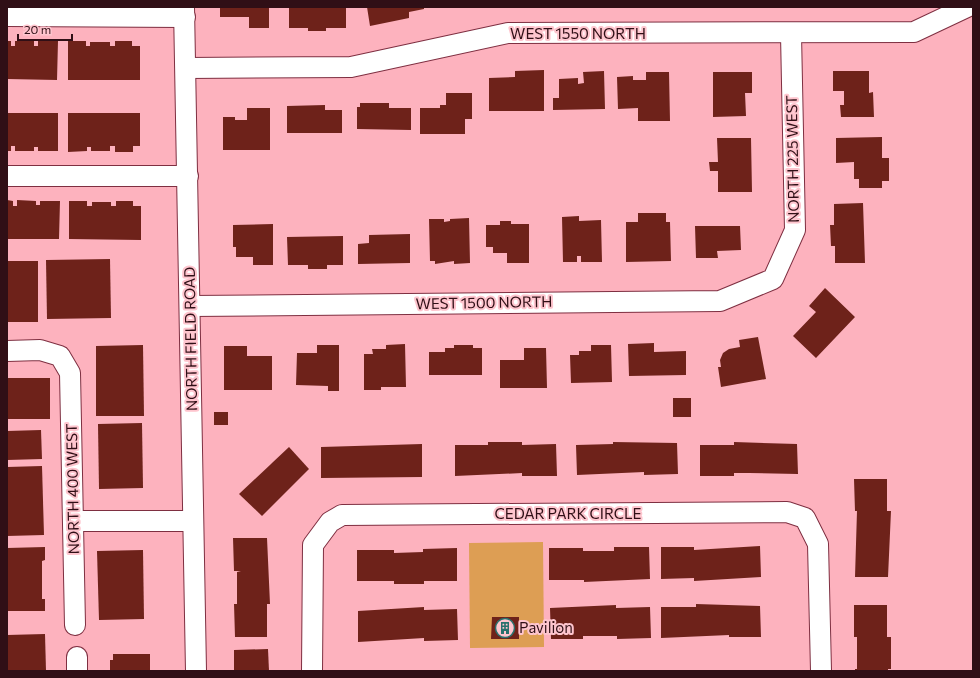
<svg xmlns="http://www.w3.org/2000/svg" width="980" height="678" font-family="Commissioner,sans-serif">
	<rect width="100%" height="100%" fill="#fdb2be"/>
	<polygon fill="#dd9e54" points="543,542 544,647 470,648 469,543"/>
	<g fill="#6e221a">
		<polygon points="220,7 269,7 269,28 249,28 249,17 220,17"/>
		<polygon points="289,7 346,7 346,28 326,28 326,31 308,31 308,28 289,28"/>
		<polygon points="367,7 424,7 424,9 409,12 409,18 370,26"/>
		<polygon points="7,41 11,41 11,46 15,46 15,41 34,41 34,46 38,46 38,41 58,41 57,80 7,79"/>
		<polygon points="68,41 86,41 86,46 90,46 90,42 110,42 110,46 115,46 115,41 132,41 132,46 140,46 140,80 68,80"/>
		<polygon points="544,70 544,111 489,111 489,78 515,77 515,71"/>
		<polygon points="604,71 605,109 553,110 553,98 559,98 559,79 578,78 578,84 584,83 583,72"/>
		<polygon points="833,71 869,71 869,93 873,92 874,117 841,117 840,105 844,105 844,91 833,91"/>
		<polygon points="646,72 669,72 670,121 638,121 638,108 618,109 617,77 633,76 633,80 646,80"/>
		<polygon points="713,72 752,72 752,93 745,93 746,116 713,117"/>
		<polygon points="446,93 472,93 472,119 465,119 465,134 420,134 420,108 440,108 440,105 446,105"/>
		<polygon points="360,103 389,103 389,108 411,108 411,130 357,129 357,107 360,107"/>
		<polygon points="325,105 325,110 342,110 342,133 287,133 287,106"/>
		<polygon points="247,108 270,108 270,150 223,150 223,117 235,117 235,120 247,120"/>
		<polygon points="7,113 58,113 58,151 38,151 38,147 34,147 34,151 15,151 15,146 11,146 11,151 7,151"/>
		<polygon points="68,113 140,113 140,146 133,146 133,152 115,152 115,146 110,146 110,151 91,151 91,147 87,147 87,151 68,152"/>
		<polygon points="882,137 882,158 889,158 889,181 882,181 882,188 859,188 859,179 854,179 854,162 836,163 836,138"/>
		<polygon points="717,138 751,138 752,192 718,192 718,171 710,171 709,162 718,162"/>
		<polygon points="7,200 13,201 13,206 17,206 17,200 36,201 36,205 40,205 40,201 60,201 59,239 7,239"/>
		<polygon points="69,201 87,201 87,206 92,206 92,202 111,202 111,206 116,206 116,201 133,201 133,206 141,206 141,240 69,239"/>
		<polygon points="863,203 865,263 835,263 835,246 831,246 830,225 834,225 834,204"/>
		<polygon points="638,213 666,213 666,222 670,222 671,261 626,262 626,222 638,222"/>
		<polygon points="579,216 579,221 601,220 602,262 581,262 581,256 577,256 577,262 563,262 562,217"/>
		<polygon points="469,218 470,263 454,264 454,261 435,264 435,261 430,261 429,219 444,219 444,222 450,221 450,219"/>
		<polygon points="500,221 511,221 511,224 529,224 529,263 507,263 507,253 493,253 493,247 486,247 486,225 500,225"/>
		<polygon points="273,224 273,265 253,265 253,257 236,257 236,247 233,247 233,225"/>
		<polygon points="695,226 740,226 741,250 717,251 718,258 696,258"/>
		<polygon points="410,234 410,263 358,264 358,244 369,243 369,235"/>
		<polygon points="343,236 343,265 327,265 327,269 308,269 308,265 288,265 287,237"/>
		<polygon points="110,259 111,318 47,319 46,260"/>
		<rect x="7" y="261" width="31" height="61"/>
		<polygon points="825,288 855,317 816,358 793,336 816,312 809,306"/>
		<polygon points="758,337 766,379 721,387 718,367 721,367 720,360 723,353 729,349 740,347 739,340"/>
		<polygon points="654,343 654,352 686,351 686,375 629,376 628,344"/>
		<polygon points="405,344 406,387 381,387 381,390 364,390 364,354 373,354 372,349 386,349 386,345"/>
		<polygon points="143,345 144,416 96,416 96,346"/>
		<polygon points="317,345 339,345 339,391 328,391 328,386 296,385 297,353 317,353"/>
		<polygon points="454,345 473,345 473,348 482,348 482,375 429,375 429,352 445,352 445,348 454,348"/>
		<polygon points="591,345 611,345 612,382 571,383 570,355 579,355 579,351 591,351"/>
		<polygon points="224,346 247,346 247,356 272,356 272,390 224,390"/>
		<polygon points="524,348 546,348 547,388 500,388 500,360 524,360"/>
		<rect x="7" y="378" width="43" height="41"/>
		<rect x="673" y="398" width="18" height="19"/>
		<rect x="214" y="412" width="14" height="13"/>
		<polygon points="142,423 143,488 99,489 98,424"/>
		<polygon points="41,430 42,459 7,460 7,431"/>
		<polygon points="488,442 522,442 522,445 556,444 557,476 522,476 522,473 455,476 455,445 488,445"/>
		<polygon points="613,442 677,443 678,474 644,475 644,472 577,475 576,445 613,444"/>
		<polygon points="734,442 797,444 798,474 749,473 734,473 734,476 700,476 700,445 734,445"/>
		<polygon points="422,444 422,477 321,478 321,447"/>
		<polygon points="289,447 309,469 262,516 239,494"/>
		<polygon points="42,466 44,535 7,536 7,467"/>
		<polygon points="854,479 887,479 887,511 891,511 888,577 855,577 857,511 855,511"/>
		<polygon points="233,538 267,538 270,604 267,604 267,637 235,637 234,604 237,604 237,572 241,571 234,571"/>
		<polygon points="760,546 761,577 694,581 694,578 661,579 661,547 694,547 694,550"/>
		<polygon points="45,547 45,560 42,561 42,599 45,599 45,611 7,611 7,548"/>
		<polygon points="614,547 649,547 650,579 584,582 584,580 549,580 549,548 583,548 583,551 614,551"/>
		<polygon points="457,548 457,581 424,581 424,584 394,584 394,581 357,581 357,550 394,550 394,553 423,552 423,549"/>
		<polygon points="143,550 144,619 99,620 97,551"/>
		<polygon points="696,604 760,606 761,637 729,637 729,635 661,638 661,607 696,607"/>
		<polygon points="616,605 616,608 650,607 651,638 617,639 617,636 583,636 583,639 551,639 550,608"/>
		<polygon points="854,605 887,605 887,637 891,637 891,669 888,669 888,671 855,671 855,669 857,669 857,637 854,637"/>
		<polygon points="424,607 424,610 457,609 458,640 424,641 424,638 358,642 358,611"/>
		<polygon points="492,617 519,617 519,639 491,639"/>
		<polygon points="45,634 46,671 7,671 7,635"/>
		<polygon points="268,649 269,671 234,671 234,650"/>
		<polygon points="113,654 150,654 150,671 110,671 110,660 113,660"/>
	</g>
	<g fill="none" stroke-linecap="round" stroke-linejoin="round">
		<g stroke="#7e2f41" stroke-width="22">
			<g id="minor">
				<polyline points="184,7 196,671"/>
				<polyline points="7,16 185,17"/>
				<polyline points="186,68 351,67 508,33 914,32 967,7"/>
				<polyline points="7,176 188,176"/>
				<polyline points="190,306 720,301 773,279 795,230 791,34"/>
				<polyline points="7,351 40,350 60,356 70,373 75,625"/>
				<polyline points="73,521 193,521"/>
				<polyline points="77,657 77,671"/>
				<polyline points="312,671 313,545 330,522 342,515 787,512 805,518 818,544 821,671"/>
			</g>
		</g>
		<use href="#minor" stroke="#fff" stroke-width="20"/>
	</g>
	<defs>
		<g id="building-ring" transform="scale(1)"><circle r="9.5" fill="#fec5ce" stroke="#28716d" stroke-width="1.5"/><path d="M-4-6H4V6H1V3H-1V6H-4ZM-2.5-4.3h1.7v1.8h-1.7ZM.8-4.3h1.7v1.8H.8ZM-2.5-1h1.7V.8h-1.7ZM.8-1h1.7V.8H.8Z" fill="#28716d"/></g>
	</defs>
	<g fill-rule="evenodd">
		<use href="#building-ring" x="505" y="628"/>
	</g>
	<g text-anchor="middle" stroke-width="4" stroke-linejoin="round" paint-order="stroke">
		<g font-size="15" fill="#300f16" stroke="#fec5ce">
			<text x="578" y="39">WEST 1550 NORTH</text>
			<text transform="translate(793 159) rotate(-91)" y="5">NORTH 225 WEST</text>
			<text transform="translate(484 303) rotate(-1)" y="5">WEST 1500 NORTH</text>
			<text transform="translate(191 339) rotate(-91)" y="5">NORTH FIELD ROAD</text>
			<text transform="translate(73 489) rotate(-91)" y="5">NORTH 400 WEST</text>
			<text x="568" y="519">CEDAR PARK CIRCLE</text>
		</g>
		<g font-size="15" fill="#300f16" stroke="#fec5ce" text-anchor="start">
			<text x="519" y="633">Pavilion</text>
		</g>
	</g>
	<rect width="980" height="678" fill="none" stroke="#300f16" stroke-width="16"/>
	<path d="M18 34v6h54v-6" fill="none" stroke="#300f16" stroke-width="2"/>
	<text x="24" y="34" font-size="12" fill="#300f16" stroke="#fec5ce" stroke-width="3" paint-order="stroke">20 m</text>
</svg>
